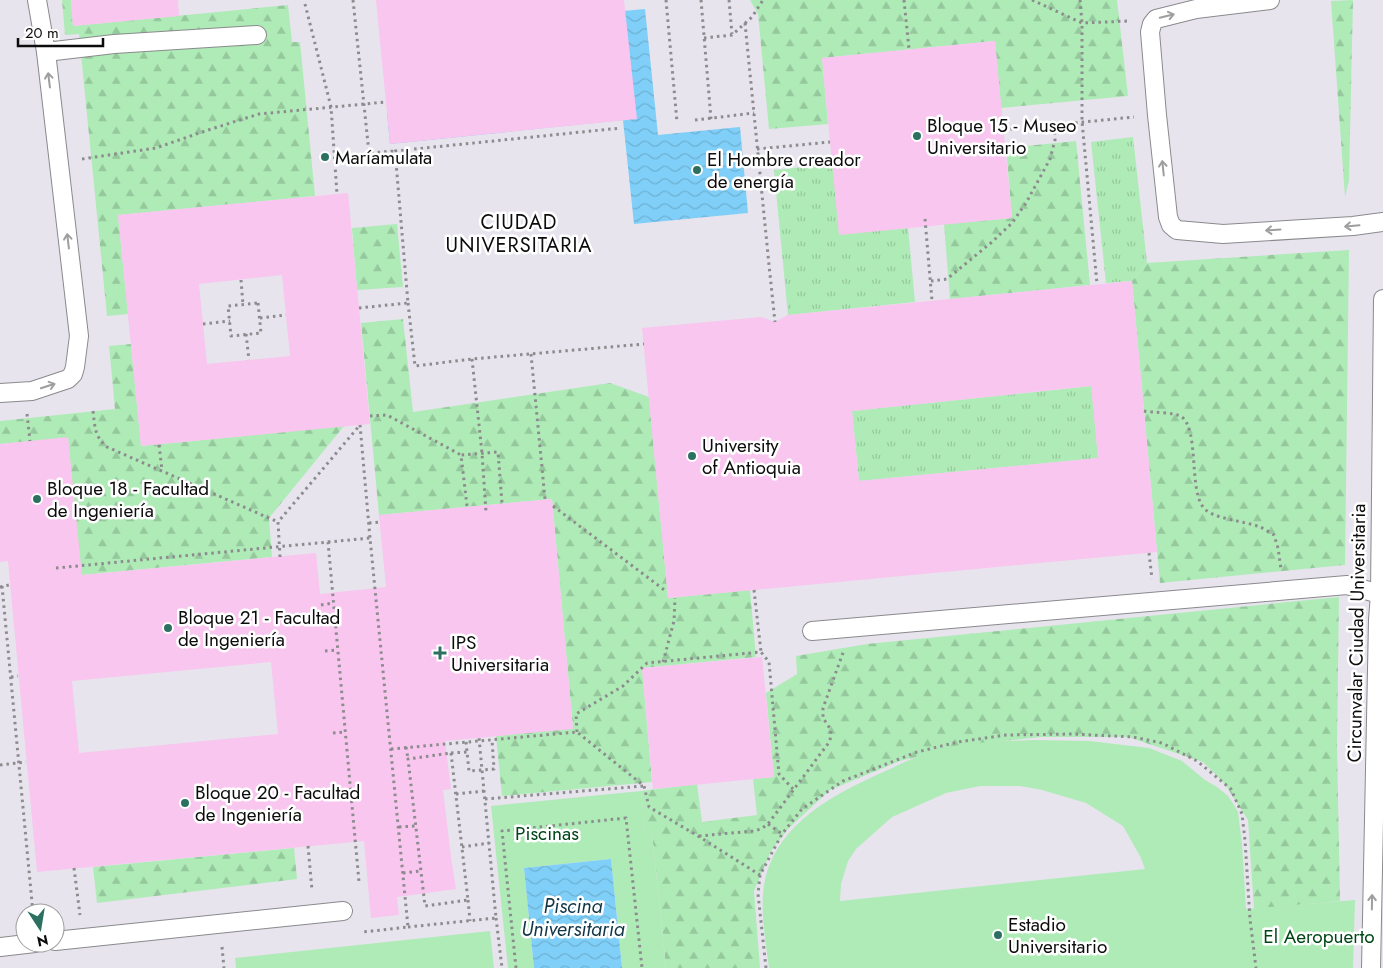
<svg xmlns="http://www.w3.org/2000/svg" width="1383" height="968" font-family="Jost,sans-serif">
	<defs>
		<pattern id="grass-tufts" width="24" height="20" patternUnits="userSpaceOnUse" patternTransform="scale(1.25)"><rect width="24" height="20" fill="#afebb7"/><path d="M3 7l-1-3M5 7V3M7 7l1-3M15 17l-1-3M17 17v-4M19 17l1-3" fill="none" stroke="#95c89c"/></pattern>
		<pattern id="forest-firs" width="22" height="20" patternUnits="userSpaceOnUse" patternTransform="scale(1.25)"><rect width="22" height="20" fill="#afebb7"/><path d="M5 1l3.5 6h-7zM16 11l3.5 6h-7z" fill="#95c89c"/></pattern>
		<pattern id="water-waves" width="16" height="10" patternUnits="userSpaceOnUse" patternTransform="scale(1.25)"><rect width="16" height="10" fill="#7fcff8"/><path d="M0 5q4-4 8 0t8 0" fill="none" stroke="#6db1d3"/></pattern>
	</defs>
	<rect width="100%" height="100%" fill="#f3f2f5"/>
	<path fill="#e7e4ee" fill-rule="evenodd" d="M0 0H1383V968H0ZM25 913H55V943H25Z"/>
	<g fill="url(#grass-tufts)">
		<polygon points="1133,137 1147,263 1132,281 1106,283 1091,142"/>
		<polygon points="832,164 908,228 915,302 788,315 774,170"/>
		<polygon points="1092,386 1098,458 859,481 852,411"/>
	</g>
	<g fill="url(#forest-firs)">
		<polygon points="62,0 71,0 73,26 288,5 292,42 300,42 315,196 118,215 128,314 107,316 79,34 65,35"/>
		<polygon points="750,0 1117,0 1128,96 1001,108 995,41 822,58 828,124 769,129 758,14"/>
		<polygon points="1353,0 1349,180 1345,197 1331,1"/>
		<polygon points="1076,141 1090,285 950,299 944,224 1012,218 1006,148"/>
		<polygon points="397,224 403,287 357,290 352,228"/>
		<polygon points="1349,250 1345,565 1160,583 1132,281 1147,263"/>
		<polygon points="403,319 413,412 610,383 649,397 668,598 750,590 756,657 642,668 652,782 502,796 496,736 573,728 552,499 379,515 361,323"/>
		<polygon points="131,344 141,446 344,426 269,518 272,557 81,575 68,438 0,444 0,421 115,409 109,346"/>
		<polygon points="1339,597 1337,745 1340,901 1254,909 1248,820 1224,783 1203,762 1128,737 1041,737 959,746 900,761 830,790 789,828 771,851 754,891 760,968 666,968 652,833 645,834 641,791 697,784 702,822 757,815 753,779 774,777 766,693 797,674 796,656 867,644"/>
		<polygon points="294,848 297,879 97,903 93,867"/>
	</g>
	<g fill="#afebb7" fill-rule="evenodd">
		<path d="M1034 740 1089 741 1149 748 1182 761 1205 780 1217 787 1228 796 1234 805 1238 812 1242 844 1246 909 1355 900 1353 968H769C765 935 757 898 769 866 789 815 843 790 890 769 907 761 925 752 943 748 973 742 1004 741 1034 740ZM980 786H1020L1042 790 1086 803 1123 826 1141 858 1145 869 840 901 841 884 848 861 856 849 892 817 946 793Z"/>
		<polygon points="641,791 645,833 652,833 666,968 622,968 611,859 524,868 534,968 508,968 491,806"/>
		<polygon points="490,931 494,968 236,968 235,958"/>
	</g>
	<g fill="url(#water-waves)">
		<polygon points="645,9 658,135 740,127 748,213 634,224 623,120 390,144 387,113 620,90 612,12"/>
		<polygon points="611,859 622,968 534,968 524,868"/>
	</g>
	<g fill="#f8c6ee" fill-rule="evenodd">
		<polygon points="71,0 178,0 179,16 73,26"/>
		<polygon points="376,0 624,0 637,119 390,144"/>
		<polygon points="995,41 1012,218 839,235 822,58"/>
		<path d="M348 193 370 424 141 446 118 215ZM282 275 290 356 207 364 199 284Z"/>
		<path d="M1132 281 1157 552 668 598 642 328 761 317 775 322 788 315ZM1091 386 1098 458 859 481 852 411Z"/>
		<path d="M68 437 82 575 316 553 320 594 386 587 379 515 552 499 573 729 445 741 451 789 443 790 451 857 456 889 397 897 399 915 371 918 364 841 37 872 8 561 0 562V444ZM271 662 278 734 79 753 72 681Z"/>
		<polygon points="762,657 774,777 653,789 642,668"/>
	</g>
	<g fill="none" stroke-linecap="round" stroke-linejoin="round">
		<g stroke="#8a8a8d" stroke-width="20">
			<g id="service">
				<polyline points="1270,0 1196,9 1156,19 1152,24 1150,32 1157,115 1168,217 1171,225 1177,230 1223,234 1353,226 1383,222"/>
				<polyline points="46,52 114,44 257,35"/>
				<polyline points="0,393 32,391 68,379 73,374 75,367 79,336 46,52 37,0"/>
				<polyline points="812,631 1347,585 1380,594"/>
				<polyline points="55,941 343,911"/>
				<polyline points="0,947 35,943"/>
				<polyline points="1371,968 1378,620 1380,594 1383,299"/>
			</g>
		</g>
		<g stroke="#8c8b8d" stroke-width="3" stroke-dasharray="2.5 4" stroke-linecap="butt">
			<polyline points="353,0 369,153 395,151"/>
			<polyline points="666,0 677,122"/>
			<polyline points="701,0 711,119"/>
			<polyline points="729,0 732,34"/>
			<polyline points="904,0 909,49"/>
			<polyline points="1032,0 1082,23 1129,21"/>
			<polyline points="1080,0 1082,23 1082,121 1097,284"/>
			<polyline points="305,4 331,107 337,194"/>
			<polyline points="745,23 769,265 775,322"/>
			<polyline points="704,38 732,35 752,17 763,0"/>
			<polyline points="695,120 754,113"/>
			<polyline points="1004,130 1134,117"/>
			<polyline points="757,149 830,142"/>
			<polyline points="82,159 156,148 208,130 259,114 386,102"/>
			<polyline points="335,159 369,153"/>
			<polyline points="925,219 932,301"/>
			<polyline points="241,280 243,305"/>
			<polyline points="931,281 947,279 992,242 1012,223 1026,203 1050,159 1055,140 1054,125"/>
			<polygon points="258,303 261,333 231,336 228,306"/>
			<polyline points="408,303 415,366 472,359 644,344"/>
			<polyline points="359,308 408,303 395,151 621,128"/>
			<polyline points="260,318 286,315"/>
			<polyline points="203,324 230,321"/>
			<polyline points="246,334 249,360"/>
			<polyline points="531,354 545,499"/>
			<polyline points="472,359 482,453 486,512"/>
			<path d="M93 411C95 426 94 436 107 447L278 522"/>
			<path d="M1144 411C1153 413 1175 412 1182 417 1199 431 1189 488 1203 507 1211 519 1246 521 1260 527 1265 529 1270 533 1274 535L1278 548 1281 569"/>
			<polyline points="27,414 30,441"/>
			<polyline points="370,416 387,415 461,455"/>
			<polyline points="360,425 370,538"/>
			<polyline points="159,445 162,470"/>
			<polyline points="467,506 461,455 498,452 502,503"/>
			<polyline points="553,506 667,592"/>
			<polyline points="369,523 380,522"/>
			<polyline points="328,542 370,538 408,927 363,932"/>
			<polyline points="1149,553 1152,579"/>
			<polyline points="280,557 278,522 360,425"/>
			<polyline points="56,568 328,542 359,882"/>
			<polyline points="2,586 33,913"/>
			<polyline points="0,587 9,585"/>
			<polyline points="754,590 761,652"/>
			<polyline points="321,605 333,603"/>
			<polyline points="325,651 337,650"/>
			<polyline points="663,662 674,621 675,598"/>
			<polyline points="11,677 18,676"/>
			<polyline points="577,732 576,714 623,686 647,663 761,652 769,662 779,774 793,789"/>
			<polyline points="333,733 345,732"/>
			<polyline points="466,742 469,771 494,769 492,740"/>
			<polyline points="406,747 408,759"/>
			<polyline points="391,749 577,732 644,786 649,807 698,836 760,875"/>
			<polygon points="451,753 468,900 425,906 408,759"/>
			<polyline points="451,753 467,752"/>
			<polyline points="0,765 26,762"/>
			<polyline points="456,794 484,791"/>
			<polyline points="485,799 644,786"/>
			<polyline points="768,824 782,834"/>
			<polyline points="399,827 415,826"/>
			<polyline points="699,836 753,831 761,829 768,824 830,741 831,730 823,718 823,708 844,650"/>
			<polyline points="308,846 312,890"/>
			<polyline points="462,847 489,843"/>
			<polyline points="74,868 80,915"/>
			<polyline points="403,873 420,871"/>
			<polyline points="468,900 470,921"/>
			<polyline points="496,918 502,968"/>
			<polyline points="408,927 496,918 479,738"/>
			<polyline points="222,947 224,968"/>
			<polyline points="516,968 502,831 626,818 642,968"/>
			<polyline points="766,968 758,894 760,875 782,834 802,809 843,781 917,752 958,742 1006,735 1072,734 1133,737 1162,743 1197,761 1231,789 1242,814 1245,840 1250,919 1256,968"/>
		</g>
		<use href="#service" stroke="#fff" stroke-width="18"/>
	</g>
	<defs><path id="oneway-shaft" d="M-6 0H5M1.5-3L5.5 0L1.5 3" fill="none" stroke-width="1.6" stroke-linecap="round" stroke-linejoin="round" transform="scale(1.25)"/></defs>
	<g stroke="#9e9e9e">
		<use href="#oneway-shaft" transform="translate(1167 16) rotate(-14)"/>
		<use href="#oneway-shaft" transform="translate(49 80) rotate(-97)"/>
		<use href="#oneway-shaft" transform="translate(1163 168) rotate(-96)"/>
		<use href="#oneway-shaft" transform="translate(1352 226) rotate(175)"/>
		<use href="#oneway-shaft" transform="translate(1273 230) rotate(176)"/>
		<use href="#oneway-shaft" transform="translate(68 241) rotate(-97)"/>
		<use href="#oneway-shaft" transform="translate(48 386) rotate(-18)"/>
		<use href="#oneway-shaft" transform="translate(1372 902) rotate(-89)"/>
	</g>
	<g fill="#2c7061" stroke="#fff" stroke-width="2">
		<circle cx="917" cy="136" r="5"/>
		<circle cx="325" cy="157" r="5"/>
		<circle cx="697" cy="170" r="5"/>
		<circle cx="692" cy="456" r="5"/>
		<circle cx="37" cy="499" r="5"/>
		<circle cx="168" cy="628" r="5"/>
		<path d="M437.5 645.5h5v5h5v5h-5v5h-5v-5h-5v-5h5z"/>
		<circle cx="185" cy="803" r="5"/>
		<circle cx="998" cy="935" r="5"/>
	</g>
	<g text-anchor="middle" stroke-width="5" stroke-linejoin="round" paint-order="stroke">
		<g font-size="19" fill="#0c0c0d" stroke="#fff" text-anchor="start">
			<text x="927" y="132">Bloque 15 - Museo<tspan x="927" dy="22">Universitario</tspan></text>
			<text x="335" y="164">Maríamulata</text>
			<text x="707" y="166">El Hombre creador<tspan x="707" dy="22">de energía</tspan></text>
			<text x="702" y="452">University<tspan x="702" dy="22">of Antioquia</tspan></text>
			<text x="47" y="495">Bloque 18 - Facultad<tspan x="47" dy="22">de Ingeniería</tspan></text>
			<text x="178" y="624">Bloque 21 - Facultad<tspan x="178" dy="22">de Ingeniería</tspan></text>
			<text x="451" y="649">IPS<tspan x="451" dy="22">Universitaria</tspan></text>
			<text x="195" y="799">Bloque 20 - Facultad<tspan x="195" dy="22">de Ingeniería</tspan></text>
			<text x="1008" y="931">Estadio<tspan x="1008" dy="22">Universitario</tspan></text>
		</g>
		<g font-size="19" fill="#0c0c0d" stroke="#fff">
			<text transform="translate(1356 633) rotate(-89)" y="7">Circunvalar Ciudad Universitaria</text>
		</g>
		<g font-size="19" fill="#004717" stroke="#fff">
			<text x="547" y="840">Piscinas</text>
			<text x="1319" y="943">El Aeropuerto</text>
		</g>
		<g font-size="20" letter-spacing="1" fill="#0c0c0d" stroke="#fff">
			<text x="519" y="229">CIUDAD<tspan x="519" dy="23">UNIVERSITARIA</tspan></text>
		</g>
		<g font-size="20" font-style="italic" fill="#123647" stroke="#fff">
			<text x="573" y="913">Piscina<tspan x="573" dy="23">Universitaria</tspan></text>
		</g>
	</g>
	<g transform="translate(40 928) rotate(168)"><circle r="24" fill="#ffffff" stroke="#9e9e9e"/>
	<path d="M0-4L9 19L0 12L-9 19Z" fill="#2c7061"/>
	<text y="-8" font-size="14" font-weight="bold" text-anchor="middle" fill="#0c0c0d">N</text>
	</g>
	<path d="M18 38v8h85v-8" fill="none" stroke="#0c0c0d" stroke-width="2.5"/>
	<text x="25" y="38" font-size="15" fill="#0c0c0d" stroke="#ffffff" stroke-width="4" paint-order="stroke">20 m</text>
</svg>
